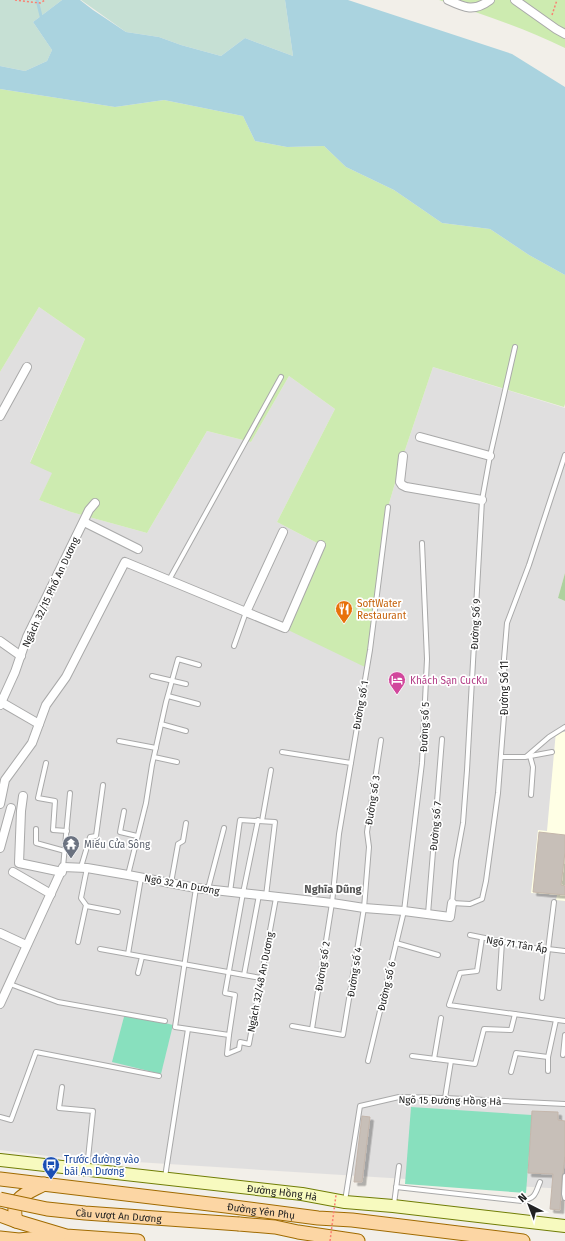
<svg xmlns="http://www.w3.org/2000/svg" width="565" height="1241" font-family="'Fira Sans',sans-serif">
	<defs>
		<filter id="shadow"><feDropShadow dx="3.5" dy="3.5" stdDeviation="0" flood-color="#0004"/></filter>
	</defs>
	<rect width="100%" height="100%" fill="#f2efe9"/>
	<polygon fill="#e0dfdf" points="39,307 85,339 30,462 53,472 39,500 71,512 147,533 207,431 251,442 289,376 335,409 277,522 321,545 388,507 403,456 433,367 565,408 565,573 558,598 565,601 565,1189 56,1157 0,1150 0,372"/>
	<polygon fill="#ffffe5" points="556,731 565,732 565,901 556,900 557,895 531,893 538,830 547,831"/>
	<g fill="#cdebb0">
		<path d="M439 0H565V48C525 28 481 14 439 0Z"/>
		<polygon points="0,89 115,107 164,100 243,116 255,141 287,147 324,146 346,167 394,190 442,223 490,229 529,255 565,275 565,404 564,407 433,367 403,456 388,507 367,668 288,630 321,545 277,522 335,409 289,376 251,442 207,431 147,533 71,512 39,500 52,473 30,463 85,339 39,307 0,372"/>
	</g>
	<polygon fill="#add19e" points="565,573 565,601 558,598"/>
	<g fill="#c6e0d4">
		<polygon points="0,0 62,0 33,22 52,50 47,61 25,71 0,66"/>
		<polygon points="81,0 285,0 293,56 245,38 221,56 181,45 159,37 126,32"/>
	</g>
	<g fill="#88e0be">
		<polygon points="125,1013 173,1025 161,1074 112,1062"/>
		<polygon points="411,1107 532,1115 526,1193 405,1184"/>
	</g>
	<polygon fill="#aad3df" points="62,0 80,0 93,10 126,32 159,37 181,45 221,56 245,38 293,56 285,0 348,0 512,54 565,87 565,275 529,255 490,229 442,223 394,190 346,167 324,146 287,147 255,141 243,116 164,100 115,107 0,89 0,66 25,71 47,61 52,50 33,22"/>
	<g fill="none" stroke-linecap="round" stroke-linejoin="round">
		<polyline stroke="#aad3df" stroke-width="3" points="37,0 41,16 44,18"/>
	</g>
	<g fill="#c7bfb8" stroke="#c4b6ab" filter="url(#shadow)">
		<polygon points="539,832 565,835 565,852 561,885 565,886 565,895 533,892"/>
		<polygon points="532,1111 558,1112 558,1120 565,1121 565,1156 563,1173 562,1176 560,1210 550,1209 553,1174 528,1173"/>
		<polygon points="362,1116 370,1117 362,1182 354,1182"/>
	</g>
	<g fill="none" stroke-linecap="round" stroke-linejoin="round">
		<g stroke="#a9a9a9" stroke-width="6">
			<g id="lane">
				<polyline points="515,347 490,456 482,500 467,770 463,823 456,861 452,903 470,904 482,899 486,881 498,793 505,703 504,659 507,623 529,565 565,455"/>
				<polyline points="169,580 281,377"/>
				<polyline points="234,646 246,612"/>
				<polyline points="152,676 186,684"/>
				<polyline points="168,696 198,704"/>
				<polyline points="161,724 186,731"/>
				<polyline points="119,741 156,748"/>
				<polyline points="282,752 351,763"/>
				<polyline points="527,756 549,737 565,727"/>
				<polyline points="530,756 533,767 531,795"/>
				<polyline points="154,757 177,762"/>
				<polyline points="501,757 525,757 552,752"/>
				<polyline points="46,763 38,798 55,801 53,830 67,831"/>
				<polyline points="124,811 120,832 137,836"/>
				<polyline points="262,821 271,770"/>
				<polyline points="36,829 36,843 65,851"/>
				<polyline points="63,867 70,793"/>
				<polyline points="81,867 90,837 96,836 103,785"/>
				<polyline points="128,875 146,803 152,765 166,702 178,659 199,665"/>
				<polyline points="171,883 178,844 183,841 186,823"/>
				<polyline points="196,888 175,1027 229,1035 235,995 225,993 243,893 258,820"/>
				<polyline points="208,889 224,828"/>
				<polyline points="230,892 240,820 275,822 266,896"/>
				<polyline points="86,906 118,912"/>
				<polyline points="428,914 442,739"/>
				<polyline points="470,935 534,948 548,949 565,951"/>
				<polyline points="482,938 477,971 460,973 449,1005 565,1021"/>
				<polyline points="78,942 86,905 81,898 87,868"/>
				<polyline points="396,943 438,955"/>
				<polyline points="100,949 261,978"/>
				<polyline points="128,954 141,878"/>
				<polyline points="138,973 142,957"/>
				<polyline points="244,975 259,895"/>
				<polyline points="10,984 58,1002 165,1021"/>
				<polyline points="499,988 502,942"/>
				<polyline points="542,998 554,902"/>
				<polyline points="292,1026 343,1035 364,908 369,847 367,832 381,740"/>
				<polyline points="312,1029 332,903 339,834 370,650 388,507"/>
				<polyline points="229,1035 227,1054 239,1049 240,1042 249,1044 276,898"/>
				<polyline points="563,1055 565,1035"/>
				<polyline points="412,1056 475,1064 484,1029 511,1030 515,1014"/>
				<polyline points="434,1059 441,1018"/>
				<polyline points="368,1061 404,911 422,763 427,659 422,543"/>
				<polyline points="548,1071 548,1057 556,1020"/>
				<polyline points="511,1072 516,1053 548,1057"/>
				<polyline points="62,1087 59,1108 93,1111 87,1168"/>
				<polyline points="445,1098 451,1061"/>
				<polyline points="0,1117 11,1120 36,1052 159,1076"/>
				<polyline points="565,1176 564,1194 565,1198"/>
				<polyline points="165,1177 188,1029"/>
				<path d="M396 1187 522 1201C536 1198 535 1194 540 1182"/>
				<polyline points="345,1201 360,1106 399,1097 445,1098 565,1104"/>
				<polyline points="394,1204 399,1166"/>
			</g>
		</g>
		<g stroke="#a9a9a9" stroke-width="10">
			<g id="street">
				<path d="M448 0C465 8 474 12 490 0"/>
				<polyline points="515,0 556,29 565,34"/>
				<polyline points="0,416 27,367"/>
				<polyline points="420,437 490,456"/>
				<polyline points="403,456 400,482 402,485 406,487 482,500"/>
				<polyline points="84,522 138,549"/>
				<polyline points="246,612 285,628 321,545"/>
				<polyline points="0,641 21,656"/>
				<polyline points="1,702 39,724"/>
				<polyline points="0,705 15,672 27,637 89,510 95,503"/>
				<polyline points="23,796 21,811 19,863 62,872"/>
				<polyline points="0,804 5,780 32,743 46,705 66,677 125,562 246,612 283,532"/>
				<polyline points="0,848 11,808"/>
				<polyline points="13,872 51,894"/>
				<polyline points="0,933 26,945"/>
				<polyline points="0,1004 63,867 87,868 128,875 196,888 332,903 364,908 404,911 450,917 452,903"/>
			</g>
		</g>
		<g stroke="#707d05" stroke-width="14">
			<g id="secondary">
				<path id="s1" d="M0 1160 302 1194 345 1202 393 1206 565 1226"/>
			</g>
		</g>
		<g stroke="#a06b00" stroke-width="15">
			<g id="primary">
				<path id="s2" d="M0 1179 226 1206 318 1218 352 1220 523 1241"/>
				<polyline points="0,1215 16,1221 66,1236 138,1241"/>
				<path d="M16 1221C10 1197 26 1194 44 1184"/>
				<polyline points="239,1224 275,1227 298,1232 358,1241"/>
				<polyline points="0,1238 19,1240 59,1236"/>
			</g>
		</g>
		<g stroke="#fa8072" stroke-width="1.5" stroke-dasharray="2 2" stroke-linecap="butt">
			<polyline points="15,0 40,3 45,0"/>
			<polyline points="552,15 557,0"/>
		</g>
		<use href="#lane" stroke="#fff" stroke-width="4"/>
		<use href="#street" stroke="#fff" stroke-width="8"/>
		<use href="#secondary" stroke="#f7fabf" stroke-width="12"/>
		<use href="#primary" stroke="#fcd6a4" stroke-width="13"/>
		<g stroke="#a06b00" stroke-width="15" stroke-linecap="butt">
			<g id="primary-bridge">
				<path id="s3" d="M0 1199 47 1209 85 1213 239 1224"/>
			</g>
		</g>
		<polyline stroke="#fa8072" stroke-width="1.5" stroke-dasharray="2 2" stroke-linecap="butt" points="330,1241 336,1195"/>
		<use href="#primary-bridge" stroke="#fcd6a4" stroke-width="13"/>
	</g>
	<defs>
		<g id="restaurant-pin" transform="scale(0.9)"><path d="M0 17L-7.5 6A9.5 9.5 0 1 1 7.5 6Z" fill="#e8710a" stroke="#fff"/><path d="M-5-6h1v4h1v-4h1v4h1v-4h1v5L-1.5 .5V6h-2V.5L-5-1ZM5-6V6H3V1.5H1.5Q1.5-4 5-6Z" fill="#fff"/></g>
		<g id="hotel-pin" transform="scale(0.9)"><path d="M0 17L-7.5 6A9.5 9.5 0 1 1 7.5 6Z" fill="#d1479c" stroke="#fff"/><path d="M-6-4.5h1.5V1H6V5H4.5V3h-9V5H-6ZM-4 0a1.8 1.8 0 1 1 3.6 0ZM.5 0V-2.5h3Q6-2.5 6 0Z" fill="#fff"/></g>
		<g id="temple-pin" transform="scale(0.9)"><path d="M0 17L-7.5 6A9.5 9.5 0 1 1 7.5 6Z" fill="#6b7280" stroke="#fff"/><path d="M0-6L5-2H3V0L6.5 2.5H4V6H1.5V3h-3V6H-4V2.5H-6.5L-3 0V-2H-5Z" fill="#fff"/></g>
		<g id="bus-pin" transform="scale(0.9)"><path d="M0 17L-7.5 6A9.5 9.5 0 1 1 7.5 6Z" fill="#1a4fb4" stroke="#fff"/><path d="M-5-6H5V4H4V6H2V4H-2V6H-4V4H-5ZM-3.5-4V0h7V-4ZM-3.5 1.2v1.5H-2V1.2ZM2 1.2v1.5H3.5V1.2Z" fill="#fff"/></g>
	</defs>
	<g fill-rule="evenodd">
		<use href="#restaurant-pin" x="344" y="609"/>
		<use href="#hotel-pin" x="397" y="680"/>
		<use href="#temple-pin" x="71" y="844"/>
		<use href="#bus-pin" x="51" y="1165"/>
	</g>
	<g text-anchor="middle" stroke-width="3.5" stroke-linejoin="round" paint-order="stroke">
		<g font-size="10" fill="#222" stroke="#fff">
			<text transform="translate(50 592) rotate(-65)" y="4">Ngách 32/15 Phố An Dương</text>
			<text transform="translate(475 624) rotate(-87)" y="4">Đường Số 9</text>
			<text transform="translate(504 688) rotate(-90)" y="4">Đường Số 11</text>
			<text transform="translate(360 705) rotate(-80)" y="4">Đường số 1</text>
			<text transform="translate(424 727) rotate(-88)" y="4">Đường số 5</text>
			<text transform="translate(372 800) rotate(-81)" y="4">Đường số 3</text>
			<text transform="translate(435 826) rotate(-85)" y="4">Đường số 7</text>
			<text transform="translate(182 884) rotate(10)" y="4">Ngõ 32 An Dương</text>
			<text transform="translate(517 944) rotate(9)" y="4">Ngõ 71 Tân Ấp</text>
			<text transform="translate(322 966) rotate(-81)" y="4">Đường số 2</text>
			<text transform="translate(354 972) rotate(-81)" y="4">Đường số 4</text>
			<text transform="translate(260 982) rotate(-79)" y="4">Ngách 32/48 An Dương</text>
			<text transform="translate(386 986) rotate(-77)" y="4">Đường số 6</text>
			<text transform="translate(450 1100) rotate(1)" y="4">Ngõ 15 Đường Hồng Hà</text>
			<text dy="4" stroke="none"><textPath href="#s1" startOffset="284">Đường Hồng Hà</textPath></text>
			<text dy="4" stroke="none"><textPath href="#s2" startOffset="263">Đường Yên Phụ</textPath></text>
			<text dy="4" stroke="none"><textPath href="#s3" startOffset="120">Cầu vượt An Dương</textPath></text>
		</g>
		<g font-size="10" fill="#c56008" stroke="#fff" text-anchor="start">
			<text x="357" y="607">SoftWater<tspan x="357" dy="12">Restaurant</tspan></text>
		</g>
		<g font-size="10" fill="#b23c85" stroke="#fff" text-anchor="start">
			<text x="410" y="684">Khách Sạn CucKu</text>
		</g>
		<g font-size="10" fill="#5b616d" stroke="#fff" text-anchor="start">
			<text x="84" y="848">Miếu Cửa Sông</text>
		</g>
		<g font-size="10" fill="#164399" stroke="#fff" text-anchor="start">
			<text x="64" y="1163">Trước đường vào<tspan x="64" dy="12">bãi An Dương</tspan></text>
		</g>
		<g font-size="11" font-weight="bold" fill="#555" stroke="#fff">
			<text x="333" y="893">Nghĩa Dũng</text>
		</g>
	</g>
	<g transform="translate(529 1205) rotate(318)" stroke="#ffffff" stroke-width="3" paint-order="stroke">
	<path d="M0-3L7 15L0 10L-7 15Z" fill="#222222"/>
	<text y="-6" font-size="11" font-weight="bold" text-anchor="middle" fill="#222222">N</text>
	</g>
</svg>
